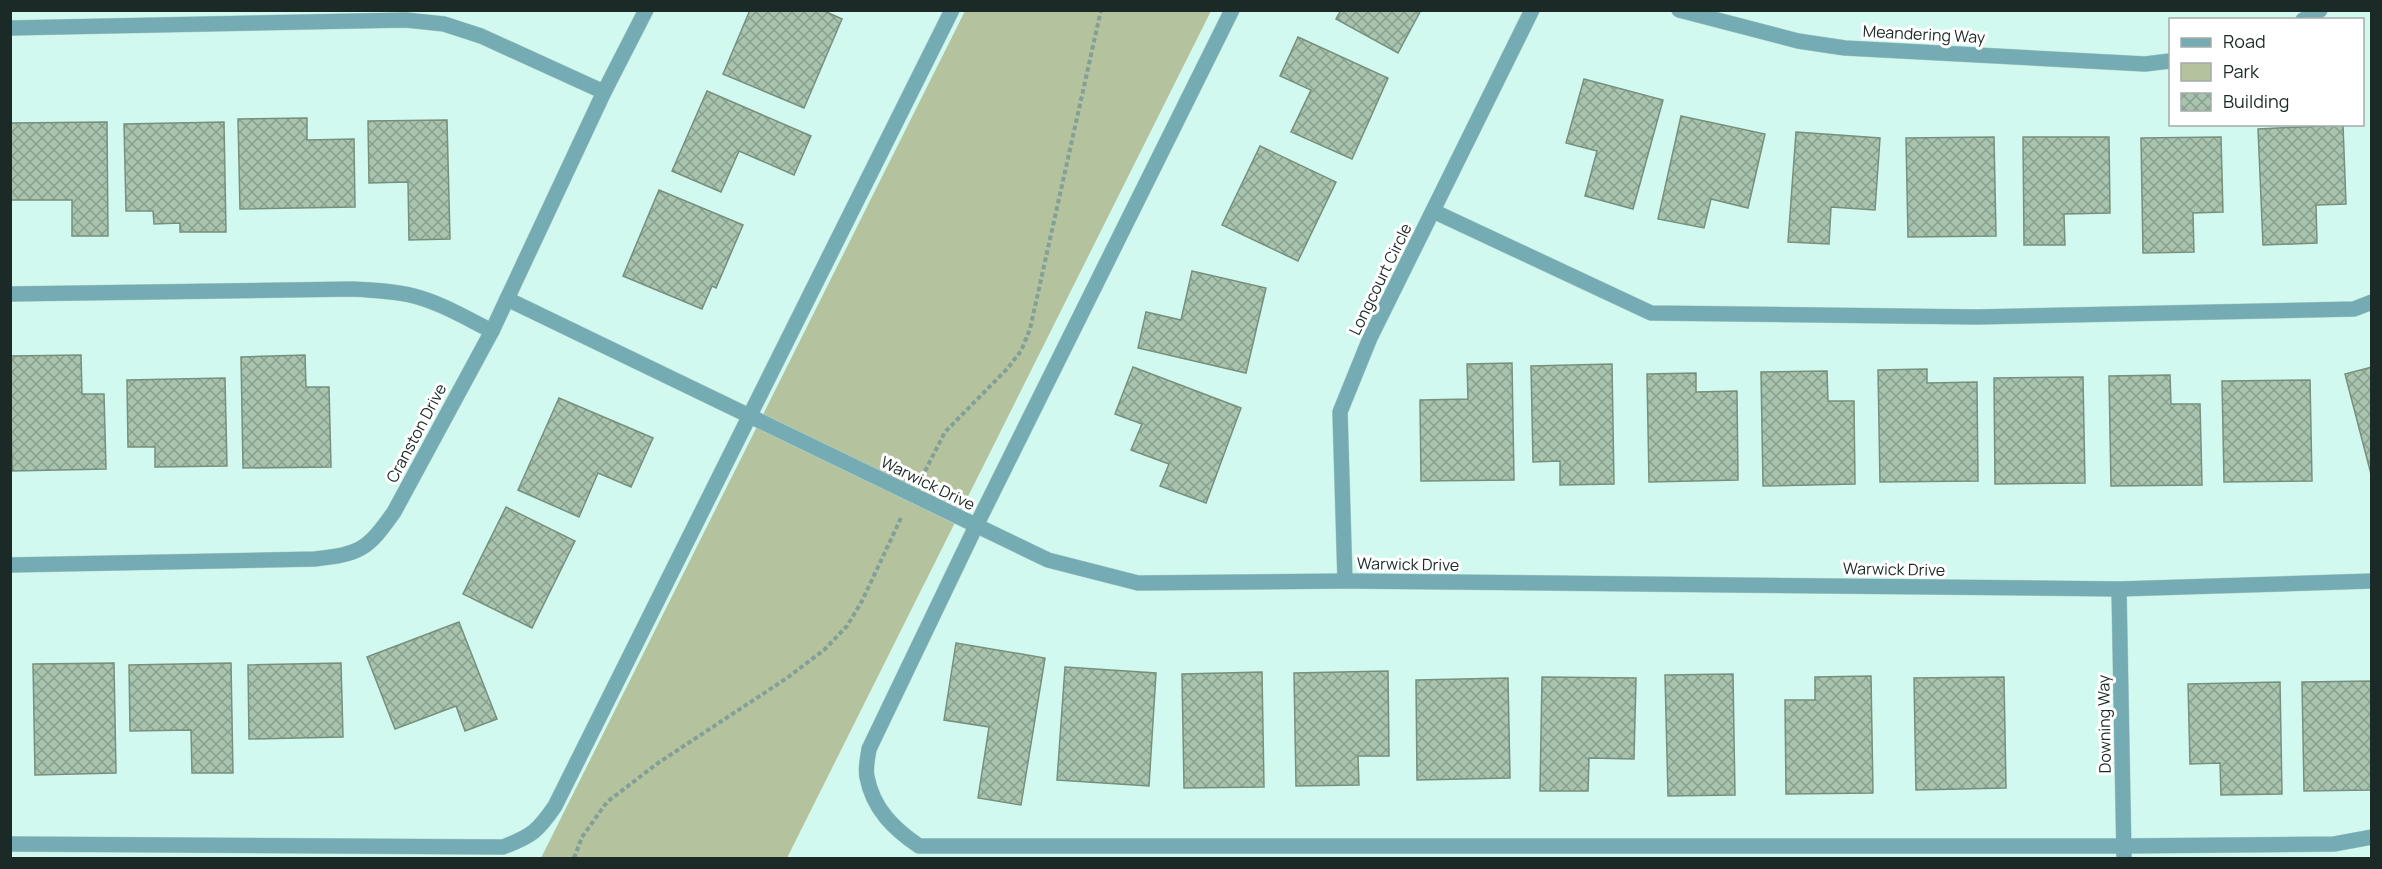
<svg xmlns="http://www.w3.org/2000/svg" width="2382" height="869" font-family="Manrope,sans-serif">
	<defs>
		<pattern id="building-cross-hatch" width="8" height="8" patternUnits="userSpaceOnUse" patternTransform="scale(1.5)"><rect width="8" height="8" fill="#a8c4af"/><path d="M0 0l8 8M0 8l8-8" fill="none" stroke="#889f8e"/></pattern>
	</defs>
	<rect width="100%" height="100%" fill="#d2f9f0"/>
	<polygon fill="#b4c29e" points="965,11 1211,11 787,858 541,858"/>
	<g fill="url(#building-cross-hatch)" stroke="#76907c" stroke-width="1.5">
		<polygon points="750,10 822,10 842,19 804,108 723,74"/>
		<polygon points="1341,10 1421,10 1398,53 1336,19"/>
		<polygon points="1298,37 1388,78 1352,159 1291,132 1311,90 1280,76"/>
		<polygon points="1584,79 1663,100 1633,209 1585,196 1597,151 1566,143"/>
		<polygon points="707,91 811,136 794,175 739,151 721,192 672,171"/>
		<polygon points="1681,116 1765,134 1748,208 1711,199 1704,228 1658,219"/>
		<polygon points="307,118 307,140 354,139 355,207 240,209 238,119"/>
		<polygon points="447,120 450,239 409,240 408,182 369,183 368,121"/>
		<polygon points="107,122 108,236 72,236 72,200 11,200 11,123"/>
		<polygon points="224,122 226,232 180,232 180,223 154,224 153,211 126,211 124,124"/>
		<polygon points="2343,125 2346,204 2316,205 2317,243 2263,245 2258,129"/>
		<polygon points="1796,132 1880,138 1875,210 1831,207 1829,244 1788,242"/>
		<polygon points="1994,137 1996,236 1908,237 1906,138"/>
		<polygon points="2023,137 2109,137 2110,213 2064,214 2065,245 2024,245"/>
		<polygon points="2221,137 2223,212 2193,213 2194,252 2143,253 2141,138"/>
		<polygon points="1260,146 1336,182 1298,261 1222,225"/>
		<polygon points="659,190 743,225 716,288 712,286 702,309 623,276"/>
		<polygon points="1192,271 1266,288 1246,373 1138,348 1146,312 1181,320"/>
		<polygon points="81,355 82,394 104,394 106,469 12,471 10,356"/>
		<polygon points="305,355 306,387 329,387 331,467 243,468 241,357"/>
		<polygon points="1512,363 1514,480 1421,481 1420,400 1468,399 1467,364"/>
		<polygon points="1612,364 1614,484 1560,485 1560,461 1533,462 1531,366"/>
		<polygon points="1133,367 1241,408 1206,503 1160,486 1169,464 1131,450 1142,424 1115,414"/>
		<polygon points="2372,367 2372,478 2345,374"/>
		<polygon points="1927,369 1927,383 1977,382 1978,481 1880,482 1878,370"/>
		<polygon points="1827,371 1828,401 1854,401 1855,484 1763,486 1761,372"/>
		<polygon points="1696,373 1696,392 1737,391 1738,480 1649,482 1647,374"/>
		<polygon points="2170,375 2171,404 2200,404 2202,485 2111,486 2109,376"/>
		<polygon points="2083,377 2085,483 1995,484 1994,378"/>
		<polygon points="225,378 227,466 155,467 155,447 128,447 127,380"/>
		<polygon points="2310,380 2312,481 2224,482 2222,381"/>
		<polygon points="559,398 653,438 631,487 598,473 579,517 518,490"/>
		<polygon points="506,507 575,541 532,628 463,594"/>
		<polygon points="459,622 497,719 465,731 456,706 395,729 367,657"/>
		<polygon points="956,643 1045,658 1021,805 978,798 989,727 944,720"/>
		<polygon points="114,663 116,773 35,775 33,664"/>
		<polygon points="231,663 233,773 192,773 191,730 130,731 129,665"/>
		<polygon points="341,663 343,737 249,739 248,665"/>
		<polygon points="1065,667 1156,673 1149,786 1057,780"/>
		<polygon points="1388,671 1389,756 1358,756 1359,785 1296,786 1294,673"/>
		<polygon points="1262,672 1264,787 1184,788 1182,674"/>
		<polygon points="1733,674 1735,795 1668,796 1665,675"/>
		<polygon points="1871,676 1873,793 1786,794 1785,700 1815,700 1815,677"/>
		<polygon points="1542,677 1636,678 1634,759 1589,758 1588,791 1540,791"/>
		<polygon points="2004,677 2006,788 1916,790 1914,678"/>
		<polygon points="1508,678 1510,778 1417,780 1416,680"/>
		<polygon points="2372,681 2372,790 2304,791 2302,682"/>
		<polygon points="2280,682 2282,794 2221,795 2220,763 2190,764 2188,684"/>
	</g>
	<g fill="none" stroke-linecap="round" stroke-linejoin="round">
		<g stroke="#b1d4cc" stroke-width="16">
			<g id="minor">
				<path d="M1232 10 976 526 869 749C868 757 865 768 867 777 873 809 894 829 919 846H2123L2334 844 2372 837"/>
				<polyline points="1679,10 1798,41 1845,48 2145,64 2170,61"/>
				<polyline points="2303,20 2320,10"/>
				<polyline points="10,28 406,20 444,24 481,36 604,92"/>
				<polyline points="1433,211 1651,313 1977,317 2354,309 2372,302"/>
				<path d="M10 294 352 289C373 290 394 291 414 296 441 303 466 318 492 331"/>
				<polyline points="507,299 1048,560 1138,583 1345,581 2119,589 2372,581"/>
				<path d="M10 565 315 559C361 554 368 549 394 512L492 331 604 92 646 10"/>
				<polyline points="1345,581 1340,412 1370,338 1532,10"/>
				<polyline points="2119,589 2124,858"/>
				<path d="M10 844 503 847C532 836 538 831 555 806L952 10"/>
			</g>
		</g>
		<g stroke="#829f98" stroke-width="4" stroke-dasharray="4.5 3" stroke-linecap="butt">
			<polyline points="925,471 945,432 1007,369 1021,351 1030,329 1101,10"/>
			<polyline points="574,858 582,837 607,802 658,763 787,678 824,650 847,626 862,601 901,518"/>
		</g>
		<use href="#minor" stroke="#75acb4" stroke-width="15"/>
	</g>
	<g text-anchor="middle" stroke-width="6" stroke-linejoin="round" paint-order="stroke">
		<g font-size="16" fill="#1b2a26" stroke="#fff">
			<text transform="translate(1924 34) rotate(3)" y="6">Meandering Way</text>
			<text transform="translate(1380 279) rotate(-64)" y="6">Longcourt Circle</text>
			<text transform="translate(416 433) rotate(-62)" y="6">Cranston Drive</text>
			<text transform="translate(928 483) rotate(26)" y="6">Warwick Drive</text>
			<text transform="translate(1408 564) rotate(1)" y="6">Warwick Drive</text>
			<text transform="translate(1894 569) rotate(1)" y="6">Warwick Drive</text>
			<text transform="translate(2104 724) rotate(-91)" y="6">Downing Way</text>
		</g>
	</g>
	<rect width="2382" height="869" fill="none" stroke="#1b2a26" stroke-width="24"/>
	<rect x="2169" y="18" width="195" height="108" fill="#ffffff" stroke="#a4aaa8" stroke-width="1.5"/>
	<rect x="2181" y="38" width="30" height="9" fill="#75acb4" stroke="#a4aaa8" stroke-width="1.5"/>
	<text x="2223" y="48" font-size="18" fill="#1b2a26">Road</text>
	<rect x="2181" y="63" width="30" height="18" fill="#b4c29e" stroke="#a4aaa8" stroke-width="1.5"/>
	<text x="2223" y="78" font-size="18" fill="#1b2a26">Park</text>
	<rect x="2181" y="93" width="30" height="18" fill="url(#building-cross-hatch)" stroke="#a4aaa8" stroke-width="1.5"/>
	<text x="2223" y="108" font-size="18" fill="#1b2a26">Building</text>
</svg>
